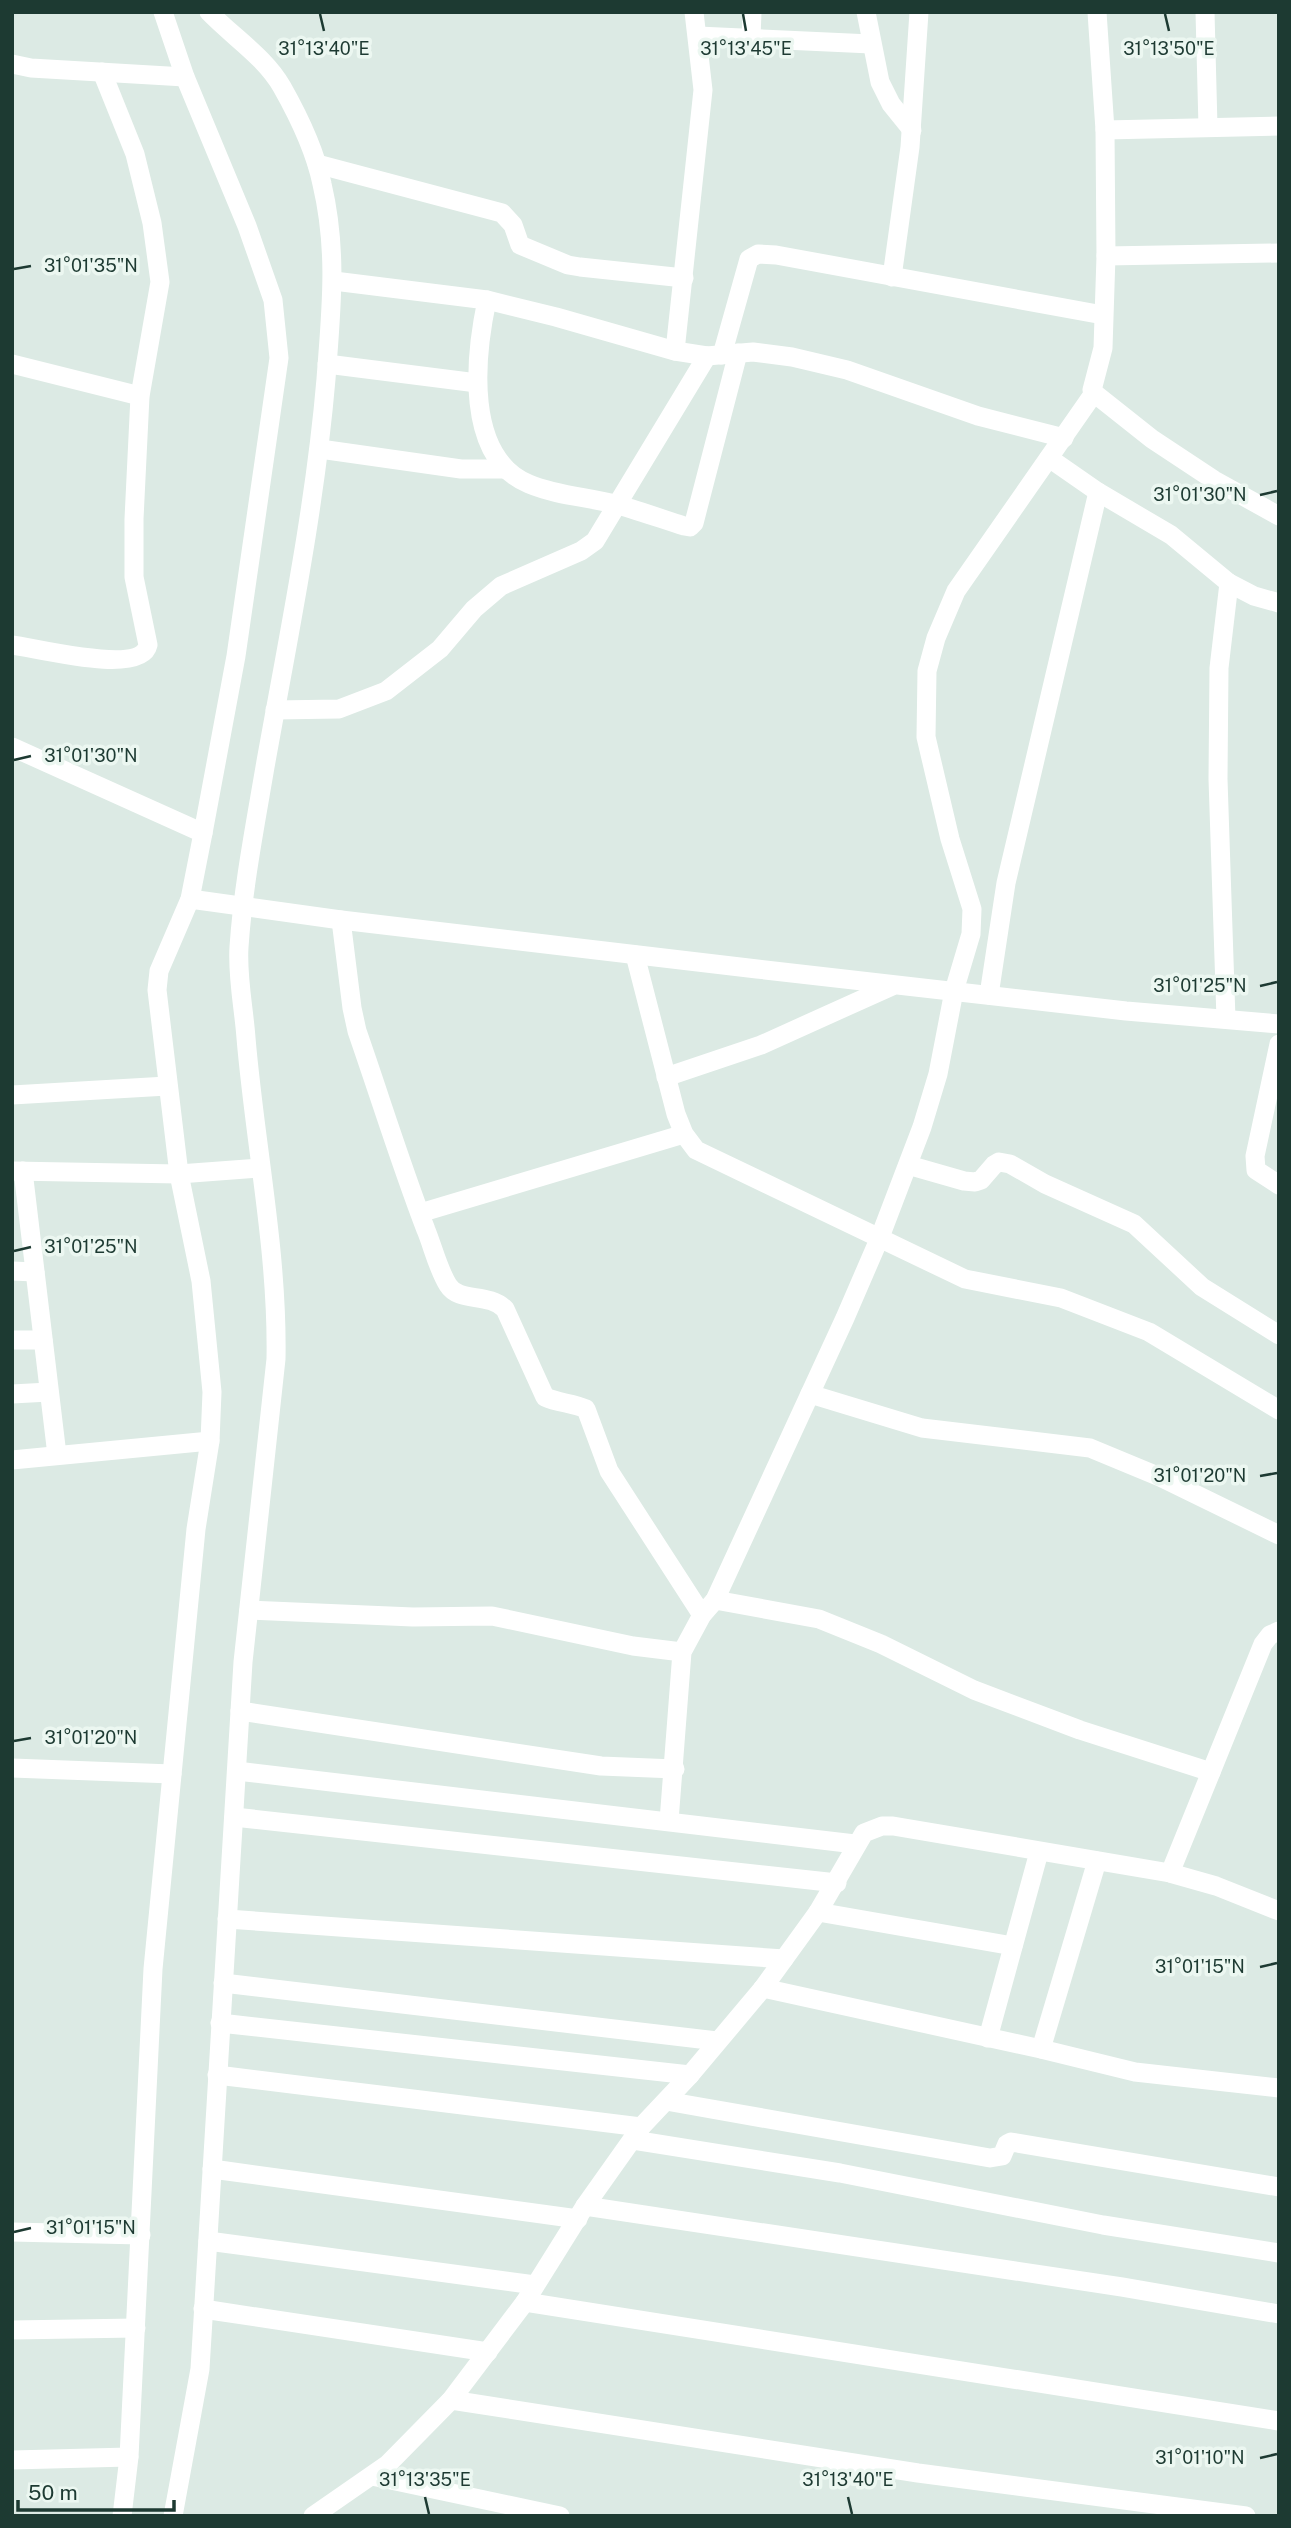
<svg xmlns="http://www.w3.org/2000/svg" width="1291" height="2528" font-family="'Public Sans',sans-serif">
	<rect width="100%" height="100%" fill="#dceae4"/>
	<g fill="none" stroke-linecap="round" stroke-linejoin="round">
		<g stroke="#fff" stroke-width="19">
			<polyline points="866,12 880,82 891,104 912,130"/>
			<polyline points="1205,12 1208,127"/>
			<polyline points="698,36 871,44"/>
			<polyline points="751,38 752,12"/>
			<polyline points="12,64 31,68 185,77"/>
			<polyline points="1105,130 1279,126"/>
			<polyline points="317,164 502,213 513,225 520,245 568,265 580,267 684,278"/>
			<polyline points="1106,256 1279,253"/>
			<polyline points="892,277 910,147 919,12"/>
			<polyline points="334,281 487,300 556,317 675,351 707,356 753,352 792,357 847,370 978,416 1064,438"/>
			<path d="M487 300C475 356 464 457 529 484 558 496 589 497 618 505 640 511 662 519 684 526L690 527 694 523 738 353"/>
			<polyline points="675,351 703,90 694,12"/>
			<polyline points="722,355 749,259 758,254 776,255 1103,315"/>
			<polyline points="12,364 140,396"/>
			<polyline points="327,364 477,383"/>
			<polyline points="1094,393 1152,439 1214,480 1279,516"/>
			<polyline points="320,449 461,469 506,469"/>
			<polyline points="1049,458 1098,492 1171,535 1229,583 1254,596 1279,603"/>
			<path d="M12 645C37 648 141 676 148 645L134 577V519L140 396 160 282 152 223 135 154 102 72"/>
			<polyline points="275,710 339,709 386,691 440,649 474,609 501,586 581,551 595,541 707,356"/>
			<polyline points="12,747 203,833"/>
			<polyline points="190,899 341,920 757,969 1126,1011 1279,1024"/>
			<path d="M341 920 352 1008 357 1031C380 1097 401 1165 426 1230 433 1247 438 1269 448 1285 459 1303 488 1292 505 1309L545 1397C558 1403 573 1403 586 1409L609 1471 702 1615"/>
			<polyline points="635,955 676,1114 684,1134 696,1150 965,1279 1061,1298 1149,1332 1279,1410"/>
			<polyline points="989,995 1006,883 1098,492"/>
			<polyline points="1226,1019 1218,779 1219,668 1229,583"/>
			<polyline points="1279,1044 1255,1156 1256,1170 1279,1185"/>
			<polyline points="666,1077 761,1045 892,986"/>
			<polyline points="12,1095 167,1086"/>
			<polyline points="908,1165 964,1181 975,1182 981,1180 994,1165 999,1162 1010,1164 1045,1184 1134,1224 1202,1287 1279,1335"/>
			<polyline points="12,1171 179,1174 260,1168"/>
			<polyline points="23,1171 57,1455"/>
			<polyline points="420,1213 684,1134"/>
			<polyline points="12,1271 35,1272"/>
			<polyline points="12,1340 43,1340"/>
			<polyline points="12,1394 49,1392"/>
			<polyline points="810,1394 922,1428 1090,1448 1160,1477 1279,1535"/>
			<polyline points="12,1460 210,1441"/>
			<polyline points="715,1600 819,1619 881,1644 974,1690 1080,1730 1211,1772"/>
			<polyline points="249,1610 413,1617 492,1616 633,1646 682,1652"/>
			<polyline points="240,1711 601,1766 675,1769"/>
			<polyline points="12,1768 172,1774"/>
			<polyline points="237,1771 855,1844"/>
			<polyline points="234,1817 837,1883"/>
			<polyline points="669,1821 682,1652 702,1615 715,1600 845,1318 880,1237 922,1127 938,1074 954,991 971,934 972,909 950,839 926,737 927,671 936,638 956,591 1094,393 1092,390 1103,348 1106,256 1105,130 1097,12"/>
			<polyline points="1170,1873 1263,1644 1270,1635 1279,1631"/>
			<polyline points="818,1912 1013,1946"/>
			<polyline points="227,1919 784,1959"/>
			<polyline points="223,1983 717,2041"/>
			<polyline points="763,1988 1041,2049 1135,2072 1279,2088"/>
			<polyline points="220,2023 690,2075"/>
			<polyline points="988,2038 1039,1852"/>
			<polyline points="1041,2049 1097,1861"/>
			<polyline points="217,2075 641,2127"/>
			<polyline points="666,2101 990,2158 1002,2156 1007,2144 1011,2142 1279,2187"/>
			<polyline points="633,2140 840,2173 1103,2225 1279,2253"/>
			<polyline points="212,2169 578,2219"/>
			<polyline points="585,2206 1122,2287 1279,2314"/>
			<polyline points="12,2232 141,2235"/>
			<polyline points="208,2241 535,2285"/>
			<polyline points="525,2302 1279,2421"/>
			<polyline points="203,2309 488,2352"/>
			<polyline points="12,2330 136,2328"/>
			<polyline points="451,2400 918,2473 1246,2516"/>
			<polyline points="12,2460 129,2457"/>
			<polyline points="372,2476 560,2516"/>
			<polyline points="122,2516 129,2457 153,1969 196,1529 210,1441 212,1392 201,1281 179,1174 157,990 159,971 190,899 203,833 236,656 279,358 273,300 247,226 185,77 163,12"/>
			<path d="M173 2516 200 2369 243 1662 276 1359C278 1252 255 1145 246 1038 244 1009 237 977 239 947 243 887 255 826 265 767 288 638 315 509 326 379 331 311 338 252 322 184 315 150 299 117 282 87 265 57 233 37 209 12"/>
			<polyline points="313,2516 388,2464 451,2400 525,2302 585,2206 641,2127 690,2075 763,1988 818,1912 864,1833 882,1826 893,1826 1170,1873 1216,1886 1279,1911"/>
		</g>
	</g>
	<path fill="none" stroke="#1d3a32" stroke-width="2.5" d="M320 14 324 31M743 14 746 31M1165 14 1169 31M14 269 31 266M1260 495 1277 491M14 760 31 756M1260 986 1277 982M14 1251 31 1247M1260 1476 1277 1473M14 1741 31 1738M1260 1967 1277 1963M14 2232 31 2228M1260 2458 1277 2454M425 2497 429 2514M848 2497 852 2514"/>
	<g font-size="18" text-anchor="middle" fill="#1d3a32" stroke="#ecf7f1" stroke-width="7" stroke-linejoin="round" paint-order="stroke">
		<text x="324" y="55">31°13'40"E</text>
		<text x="746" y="55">31°13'45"E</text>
		<text x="1169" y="55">31°13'50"E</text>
		<text x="91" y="272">31°01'35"N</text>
		<text x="1200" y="501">31°01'30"N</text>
		<text x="91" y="762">31°01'30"N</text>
		<text x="1200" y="992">31°01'25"N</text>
		<text x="91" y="1253">31°01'25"N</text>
		<text x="1200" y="1482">31°01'20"N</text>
		<text x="91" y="1744">31°01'20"N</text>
		<text x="1200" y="1973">31°01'15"N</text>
		<text x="91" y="2234">31°01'15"N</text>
		<text x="1200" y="2464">31°01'10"N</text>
		<text x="425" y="2486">31°13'35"E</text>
		<text x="848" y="2486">31°13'40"E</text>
	</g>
	<rect width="1291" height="2528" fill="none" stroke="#1d3a32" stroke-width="28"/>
	<path d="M18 2500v10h156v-10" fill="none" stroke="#1d3a32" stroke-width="3.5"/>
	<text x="28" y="2500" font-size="21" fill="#1d3a32" stroke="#ecf7f1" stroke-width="5" paint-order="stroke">50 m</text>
</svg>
